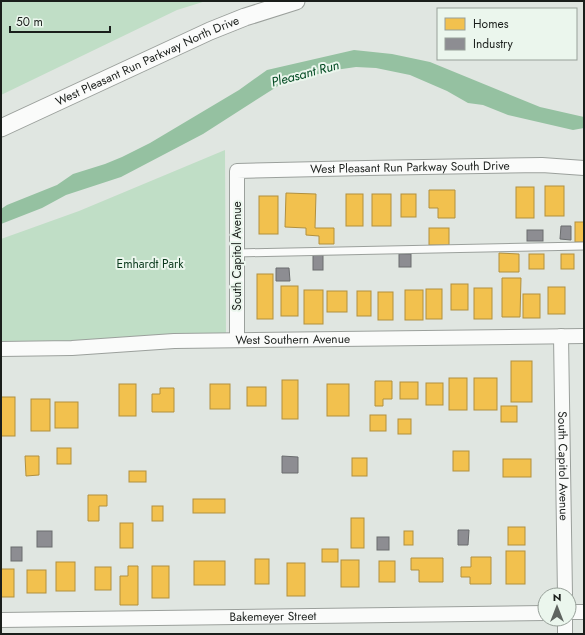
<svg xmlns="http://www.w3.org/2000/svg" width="585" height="635" font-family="Jost,sans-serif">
	<rect width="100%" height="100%" fill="#e0e6e1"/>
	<g fill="#c0dec6">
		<polygon points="1,1 206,1 177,10 1,95"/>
		<polygon points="225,150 226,337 1,347 1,239 79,211"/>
	</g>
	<polygon fill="#95c1a1" points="354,50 392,54 430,62 540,107 584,117 584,128 573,130 508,115 483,105 468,103 447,91 410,75 376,68 356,67 335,70 314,75 278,86 203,134 121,177 66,195 42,208 1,224 1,209 7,205 57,185 73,174 105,164 122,157 150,143 239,90 267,70"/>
	<g fill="#f2c14e" stroke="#b1903f">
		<rect x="545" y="186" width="19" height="30"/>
		<rect x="516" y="187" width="18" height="31"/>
		<polygon points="429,190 455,190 455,218 438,218 438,208 429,208"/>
		<polygon points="286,193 316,194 315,228 334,228 334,244 319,244 319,236 306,235 306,228 285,227"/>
		<rect x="346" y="194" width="17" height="32"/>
		<rect x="372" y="194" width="19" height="32"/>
		<rect x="401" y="194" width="15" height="23"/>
		<rect x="259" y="196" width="19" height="38"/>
		<rect x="575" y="222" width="9" height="20"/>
		<rect x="429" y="228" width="20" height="17"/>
		<polygon points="499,253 519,254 519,272 499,272"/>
		<rect x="529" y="254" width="15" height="15"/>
		<rect x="561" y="254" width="13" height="15"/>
		<rect x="257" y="274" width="16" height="45"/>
		<polygon points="502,278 521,278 520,317 502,317"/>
		<rect x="451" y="284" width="17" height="26"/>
		<rect x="281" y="286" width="17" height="30"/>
		<rect x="548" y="287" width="17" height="27"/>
		<rect x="474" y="288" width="18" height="31"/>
		<rect x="426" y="289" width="16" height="30"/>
		<rect x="304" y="290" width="19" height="34"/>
		<rect x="405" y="290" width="18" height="30"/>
		<rect x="327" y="291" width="20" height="21"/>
		<rect x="357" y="291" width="14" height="25"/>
		<rect x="378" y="292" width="15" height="28"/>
		<rect x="523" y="294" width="17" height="24"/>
		<rect x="511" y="361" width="21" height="41"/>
		<rect x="449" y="378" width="18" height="32"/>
		<rect x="474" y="378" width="23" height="32"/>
		<rect x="282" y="380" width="16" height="39"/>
		<polygon points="375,381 392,381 392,399 383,399 383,406 375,406"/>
		<rect x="400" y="382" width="18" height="17"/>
		<rect x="426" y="383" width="17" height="22"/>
		<rect x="119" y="384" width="17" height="32"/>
		<rect x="210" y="384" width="20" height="25"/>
		<rect x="327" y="384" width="22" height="32"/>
		<rect x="247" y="387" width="19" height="19"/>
		<polygon points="160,388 174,388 174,412 152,412 152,394 160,394"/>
		<rect x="1" y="397" width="14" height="39"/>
		<rect x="31" y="399" width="19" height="32"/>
		<rect x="55" y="402" width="23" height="26"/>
		<rect x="501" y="406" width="16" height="16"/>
		<rect x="370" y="415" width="16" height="16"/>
		<rect x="398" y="419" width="13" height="15"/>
		<rect x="57" y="448" width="14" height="16"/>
		<rect x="453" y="451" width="16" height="20"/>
		<polygon points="25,456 39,456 39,475 26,476"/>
		<rect x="352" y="458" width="15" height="18"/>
		<rect x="503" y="459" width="28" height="18"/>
		<rect x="129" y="471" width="17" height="11"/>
		<polygon points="88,495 107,495 107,506 99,506 99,521 88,521"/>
		<rect x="193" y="499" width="32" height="14"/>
		<rect x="152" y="506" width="11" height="15"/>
		<rect x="351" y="518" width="13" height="30"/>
		<rect x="120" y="523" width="13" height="25"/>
		<rect x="508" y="527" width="17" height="18"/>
		<rect x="404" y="531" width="9" height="14"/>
		<rect x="322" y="549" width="16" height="13"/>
		<rect x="506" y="551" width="19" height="33"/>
		<polygon points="471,557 491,557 491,584 470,584 470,577 461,577 461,567 471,567"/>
		<polygon points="411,558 443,558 443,582 419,582 419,570 411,570"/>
		<rect x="255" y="559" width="14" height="25"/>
		<rect x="341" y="560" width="18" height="27"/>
		<rect x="194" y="561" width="31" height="24"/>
		<rect x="379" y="561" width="16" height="21"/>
		<rect x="56" y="562" width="19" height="29"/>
		<rect x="287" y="563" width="18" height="33"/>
		<polygon points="128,566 138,566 138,605 120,605 120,576 128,576"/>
		<rect x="152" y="566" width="17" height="32"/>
		<rect x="95" y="567" width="16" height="23"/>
		<rect x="1" y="569" width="13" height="28"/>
		<rect x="27" y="570" width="19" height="23"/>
	</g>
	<g fill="#8d8d92" stroke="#6a6c6e">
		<polygon points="561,226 571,226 571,240 560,239"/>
		<rect x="527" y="230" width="16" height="11"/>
		<rect x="399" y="254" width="12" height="13"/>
		<rect x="313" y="255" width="10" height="15"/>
		<polygon points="276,268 289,268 290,281 276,281"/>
		<polygon points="282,456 298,457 298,473 282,473"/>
		<polygon points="458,530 469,530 468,545 458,545"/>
		<rect x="37" y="531" width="15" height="16"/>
		<rect x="377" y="537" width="12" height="13"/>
		<rect x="11" y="547" width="11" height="14"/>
	</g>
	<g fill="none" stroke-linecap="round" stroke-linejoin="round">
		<g stroke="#9ba09c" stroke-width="9">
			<polyline id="service" points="237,253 584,246"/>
		</g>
		<g stroke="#9ba09c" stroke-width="16">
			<g id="minor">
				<path id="s1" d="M561 336 565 595"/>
				<path id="s2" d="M237 340V171L366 168 542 165 584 168"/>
				<path id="s3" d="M1 349 72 348 174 341 584 336"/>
				<polyline points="569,612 584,612"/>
				<polyline points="565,619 565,634"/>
				<path id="s4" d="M1 620 545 613"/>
			</g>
		</g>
		<g stroke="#9ba09c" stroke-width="19">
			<g id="tertiary">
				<path id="s5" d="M1 128 210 31 245 17 296 1"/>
			</g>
		</g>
		<use href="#service" stroke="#fafbfa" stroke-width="7"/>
		<use href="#minor" stroke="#fafbfa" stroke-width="14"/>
		<use href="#tertiary" stroke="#fafbfa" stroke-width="17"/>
	</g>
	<g text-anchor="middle" stroke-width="4" stroke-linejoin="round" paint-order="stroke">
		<g font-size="12" fill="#1a1e1b" stroke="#ebf6ed">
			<text dy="4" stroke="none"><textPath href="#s5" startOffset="161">West Pleasant Run Parkway North Drive</textPath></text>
			<text dy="4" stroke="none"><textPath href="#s2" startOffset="342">West Pleasant Run Parkway South Drive</textPath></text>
			<text transform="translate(237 256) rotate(-90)" y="4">South Capitol Avenue</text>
			<text dy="4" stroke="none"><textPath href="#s3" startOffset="292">West Southern Avenue</textPath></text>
			<text dy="4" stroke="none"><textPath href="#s1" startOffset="130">South Capitol Avenue</textPath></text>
			<text dy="4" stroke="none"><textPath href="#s4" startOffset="272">Bakemeyer Street</textPath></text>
		</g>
		<g font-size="12" fill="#08371a" stroke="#ebf6ed">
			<text x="150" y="268">Emhardt Park</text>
		</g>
		<g font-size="13" font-style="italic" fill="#004921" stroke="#ebf6ed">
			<text transform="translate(305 73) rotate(-15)" y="5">Pleasant Run</text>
		</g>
	</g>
	<rect width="585" height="635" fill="none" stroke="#1a1e1b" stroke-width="4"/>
	<rect x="437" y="8" width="140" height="52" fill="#ebf6ed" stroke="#97a099"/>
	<rect x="445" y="18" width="20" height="12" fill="#f2c14e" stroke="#97a099"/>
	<text x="473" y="28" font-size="12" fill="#1a1e1b">Homes</text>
	<rect x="445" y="38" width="20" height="12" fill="#8d8d92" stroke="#97a099"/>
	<text x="473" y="48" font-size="12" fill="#1a1e1b">Industry</text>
	<g transform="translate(557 607)"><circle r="19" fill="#ebf6ed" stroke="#97a099"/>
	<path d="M0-3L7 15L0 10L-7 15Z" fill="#5f6460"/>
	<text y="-6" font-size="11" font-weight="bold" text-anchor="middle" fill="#1a1e1b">N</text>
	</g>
	<path d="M10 26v6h100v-6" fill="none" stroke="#1a1e1b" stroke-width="2"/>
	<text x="16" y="26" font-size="12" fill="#1a1e1b" stroke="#ebf6ed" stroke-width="3" paint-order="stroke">50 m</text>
</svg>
